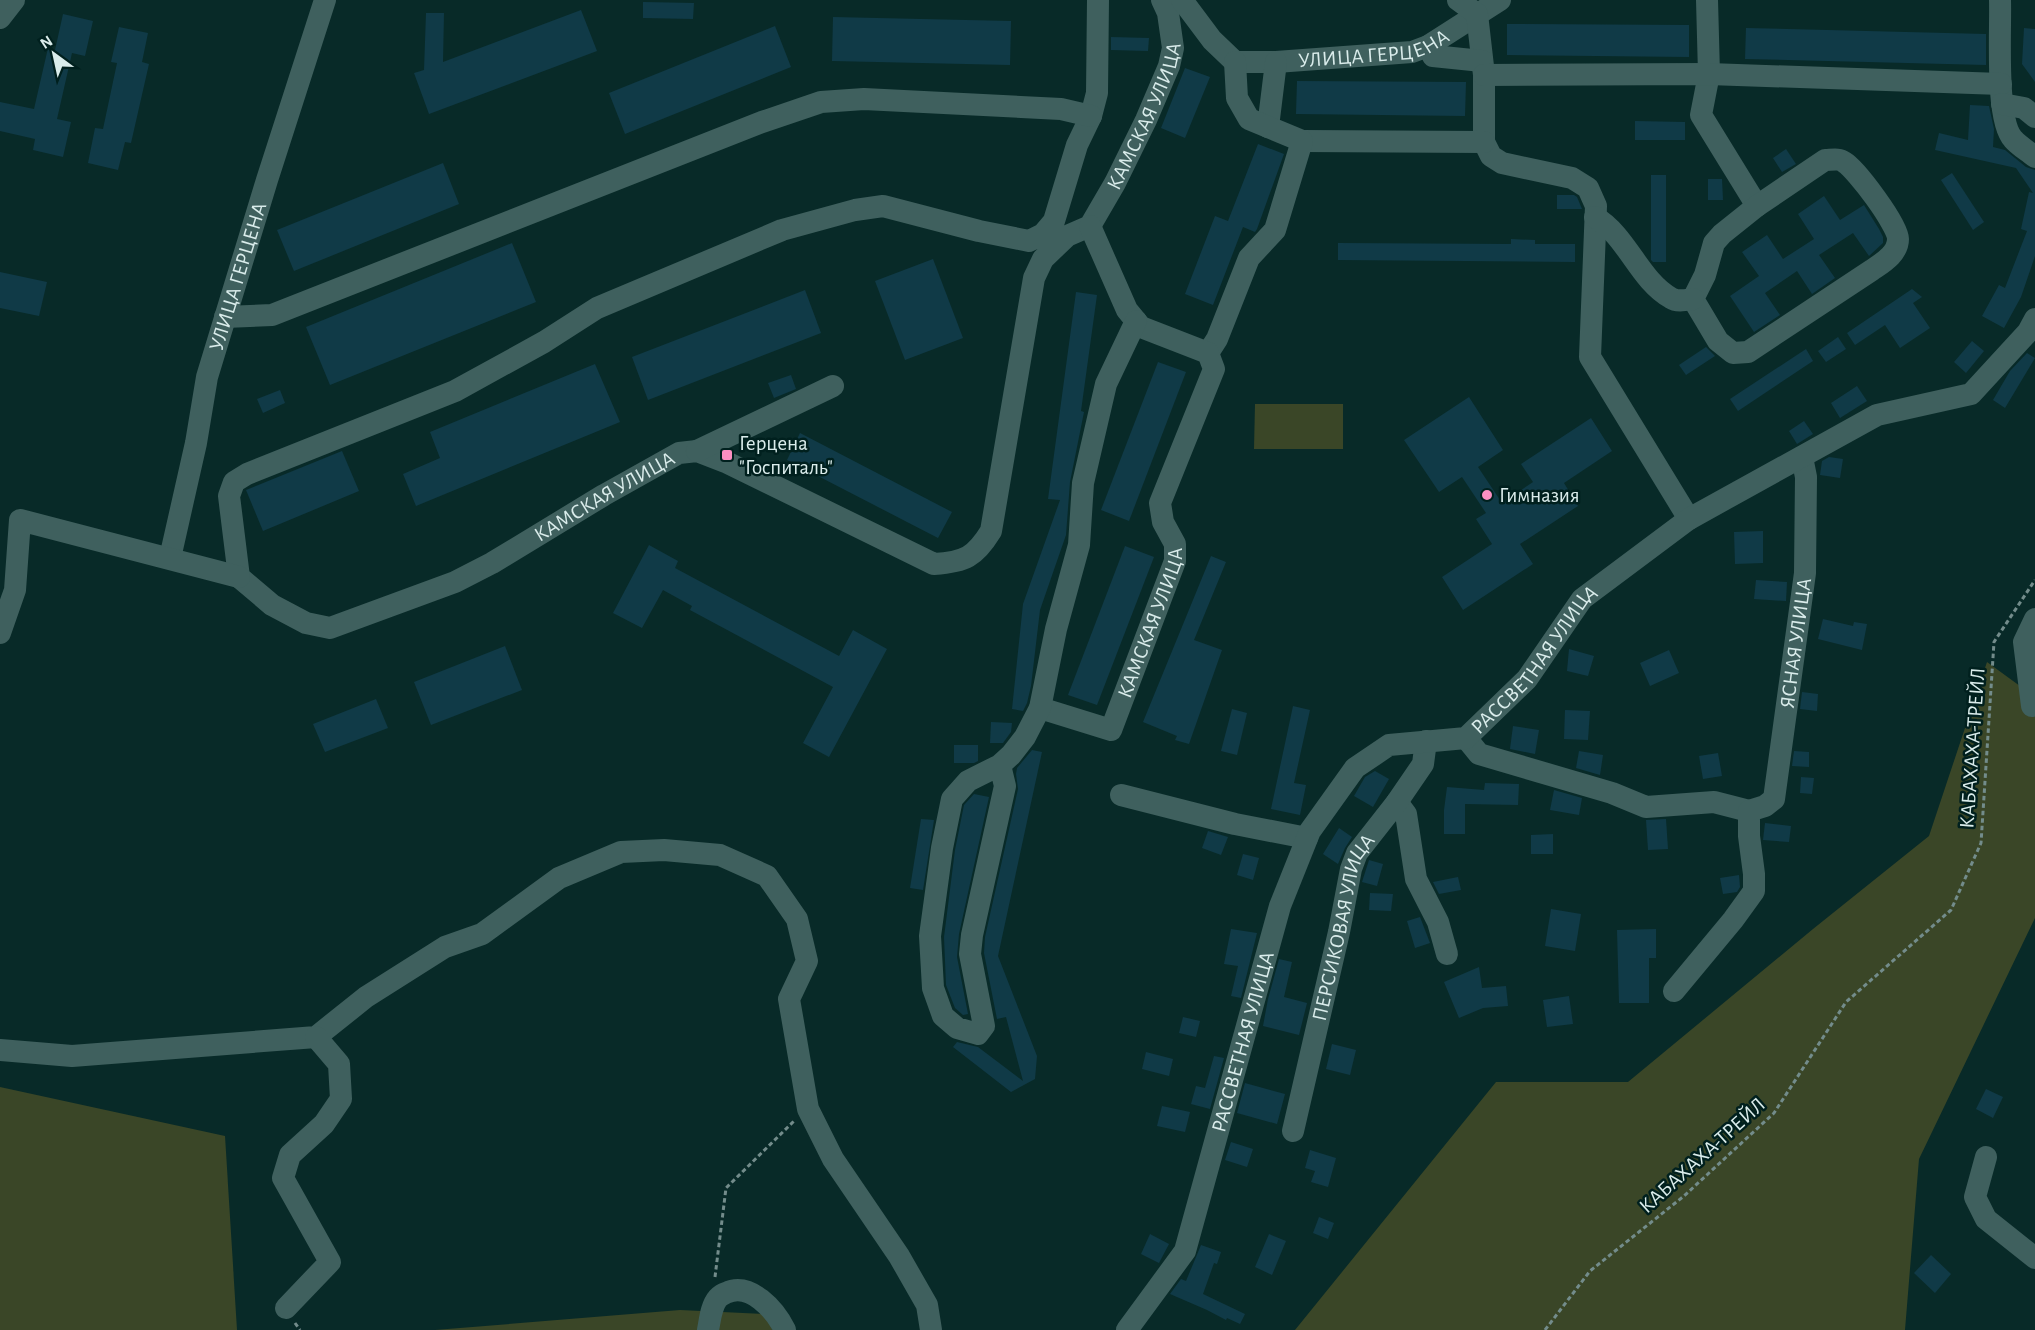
<svg xmlns="http://www.w3.org/2000/svg" width="2035" height="1330" font-family="'Alegreya Sans',sans-serif">
	<rect width="100%" height="100%" fill="#082a28"/>
	<g fill="#3a4627">
		<polygon points="1255,404 1343,404 1343,449 1254,449"/>
		<polygon points="1987,662 2035,697 2035,918 1919,1159 1905,1330 1295,1330 1496,1082 1628,1082 1813,929 1929,836"/>
		<polygon points="0,1087 225,1136 237,1330 0,1330"/>
		<polygon points="680,1310 765,1314 773,1330 435,1330"/>
	</g>
	<g fill="#103a47">
		<polygon points="643,2 694,3 693,19 643,18"/>
		<polygon points="581,10 597,51 429,114 414,73 424,70 426,13 444,13 443,62"/>
		<polygon points="63,14 93,21 85,56 72,53 57,119 71,122 63,157 33,150 35,139 0,131 0,102 34,109 48,48 55,50"/>
		<polygon points="833,17 1011,21 1010,65 832,61"/>
		<polygon points="1507,24 1689,25 1689,57 1507,55"/>
		<polygon points="775,26 791,67 625,134 609,93"/>
		<polygon points="119,27 148,33 142,62 149,64 131,143 125,142 118,170 88,163 95,128 103,129 117,63 111,62"/>
		<polygon points="1746,28 1986,34 1986,65 1745,59"/>
		<polygon points="2024,28 2035,29 2035,82 2022,64"/>
		<polygon points="1111,37 1149,38 1148,51 1111,50"/>
		<polygon points="1185,68 1210,77 1185,138 1161,128"/>
		<polygon points="1297,81 1466,82 1465,116 1296,114"/>
		<polygon points="1970,105 1989,106 1994,129 1993,147 2005,150 2026,167 2035,170 2035,256 2021,297 2004,328 1982,316 1999,285 2005,288 2027,231 2021,229 2029,192 2033,193 2016,168 1935,150 1939,133 1968,140"/>
		<polygon points="1635,121 1685,122 1685,140 1635,140"/>
		<polygon points="1258,144 1284,154 1257,229 1255,232 1243,227 1213,305 1185,294 1215,216 1228,221"/>
		<polygon points="1786,149 1796,164 1782,172 1773,158"/>
		<polygon points="443,163 459,204 294,271 277,230"/>
		<polygon points="1952,173 1984,222 1973,230 1941,180"/>
		<polygon points="1651,175 1666,175 1666,262 1653,262 1651,260"/>
		<polygon points="1708,179 1722,179 1723,200 1708,200"/>
		<polygon points="1557,195 1574,195 1577,197 1582,209 1557,209"/>
		<polygon points="1824,196 1840,220 1864,205 1879,229 1883,237 1883,243 1869,256 1853,233 1819,255 1835,278 1812,294 1797,271 1765,293 1780,315 1754,332 1730,296 1759,276 1742,252 1767,235 1783,259 1814,239 1798,214"/>
		<polygon points="1511,239 1535,240 1535,244 1575,244 1575,262 1338,260 1338,243 1511,244"/>
		<polygon points="512,243 536,302 330,385 306,327"/>
		<polygon points="933,259 963,338 905,360 875,281"/>
		<polygon points="0,272 47,282 39,316 0,308"/>
		<polygon points="1912,289 1922,297 1913,303 1930,328 1900,348 1885,325 1855,345 1847,333"/>
		<polygon points="805,290 821,333 648,400 632,357"/>
		<polygon points="1076,292 1097,295 1081,411 1084,412 1070,482 1066,535 1040,610 1031,686 1027,703 1023,711 1012,709 1023,604 1060,500 1048,499"/>
		<polygon points="1838,337 1846,349 1826,362 1818,351"/>
		<polygon points="1972,341 1984,351 1966,373 1954,362"/>
		<polygon points="1706,347 1715,356 1686,375 1679,365"/>
		<polygon points="1806,349 1813,361 1738,411 1730,399"/>
		<polygon points="2027,353 2035,358 2005,408 1993,400 2010,371"/>
		<polygon points="1158,362 1186,372 1129,521 1101,510"/>
		<polygon points="595,364 620,422 416,506 403,474 440,458 430,432"/>
		<polygon points="791,375 796,389 774,398 768,383"/>
		<polygon points="1857,386 1867,401 1840,418 1831,403"/>
		<polygon points="280,390 285,403 263,413 257,399"/>
		<polygon points="1469,397 1503,450 1478,467 1502,503 1533,482 1521,464 1591,418 1612,451 1564,483 1578,506 1520,544 1533,564 1463,610 1442,577 1492,544 1476,519 1486,513 1462,477 1439,492 1404,440"/>
		<polygon points="1804,421 1813,434 1797,444 1789,431"/>
		<polygon points="800,433 952,512 938,538 787,460"/>
		<polygon points="342,451 359,491 263,531 246,490"/>
		<polygon points="1829,457 1843,459 1840,478 1820,475 1822,461"/>
		<polygon points="1763,531 1763,563 1735,564 1734,532"/>
		<polygon points="649,545 678,561 675,568 839,656 853,630 887,649 829,757 803,743 833,687 690,610 692,606 663,590 642,628 613,613"/>
		<polygon points="1125,546 1154,557 1097,705 1068,695"/>
		<polygon points="1211,556 1226,562 1194,640 1222,650 1189,744 1175,740 1177,736 1143,722"/>
		<polygon points="1756,580 1787,582 1786,601 1754,599"/>
		<polygon points="1823,619 1853,626 1854,622 1867,624 1862,650 1818,639"/>
		<polygon points="505,646 522,690 431,725 414,682"/>
		<polygon points="1569,649 1594,656 1588,676 1567,671"/>
		<polygon points="1669,650 1679,673 1650,686 1640,663"/>
		<polygon points="1802,692 1818,694 1817,711 1800,709"/>
		<polygon points="376,699 388,728 325,752 313,724"/>
		<polygon points="1293,706 1310,710 1294,783 1306,785 1300,815 1271,809"/>
		<polygon points="1232,709 1247,713 1237,755 1221,751"/>
		<polygon points="1565,710 1590,711 1588,740 1564,739"/>
		<polygon points="991,722 1012,723 1011,732 1003,743 990,743"/>
		<polygon points="1513,726 1539,730 1535,754 1510,749"/>
		<polygon points="954,745 978,745 978,761 974,763 954,763"/>
		<polygon points="1032,750 1042,752 998,956 1037,1056 1035,1079 1011,1092 953,1047 957,1042 978,1047 1023,1081 1006,1017 997,1019 984,953 985,937 1018,789 1016,774 1017,768"/>
		<polygon points="1579,751 1603,755 1600,775 1576,768"/>
		<polygon points="1794,751 1809,752 1809,767 1792,766"/>
		<polygon points="1718,753 1722,776 1703,779 1699,756"/>
		<polygon points="1375,771 1389,779 1373,807 1354,796 1365,777"/>
		<polygon points="1801,777 1814,778 1812,794 1800,793"/>
		<polygon points="1485,783 1519,784 1518,805 1465,804 1465,834 1444,834 1444,810 1447,787 1484,790"/>
		<polygon points="1554,790 1582,798 1579,815 1550,810"/>
		<polygon points="974,794 989,797 959,934 957,957 968,1014 963,1015 955,1008 946,985 944,937 955,850 964,805"/>
		<polygon points="921,819 934,820 923,890 910,888"/>
		<polygon points="1666,819 1668,849 1648,850 1646,820"/>
		<polygon points="1765,823 1791,826 1789,842 1763,840"/>
		<polygon points="1339,828 1352,837 1345,848 1338,864 1323,854"/>
		<polygon points="1208,831 1228,837 1221,855 1202,848"/>
		<polygon points="1553,834 1553,854 1531,854 1531,835"/>
		<polygon points="1243,854 1259,858 1253,880 1237,875"/>
		<polygon points="1369,860 1383,864 1377,886 1362,882"/>
		<polygon points="1739,875 1740,887 1737,892 1723,894 1720,878"/>
		<polygon points="1458,877 1461,890 1439,894 1433,882"/>
		<polygon points="1370,893 1393,894 1391,911 1369,910"/>
		<polygon points="1551,909 1581,914 1575,951 1545,946"/>
		<polygon points="1420,917 1430,943 1415,948 1407,921"/>
		<polygon points="1231,929 1257,933 1241,998 1231,996 1238,966 1224,964"/>
		<polygon points="1656,929 1656,958 1649,958 1649,1003 1619,1003 1617,930"/>
		<polygon points="1279,959 1292,962 1284,997 1307,1003 1299,1035 1263,1026 1268,999"/>
		<polygon points="1479,967 1482,988 1506,986 1508,1006 1483,1008 1459,1018 1444,982"/>
		<polygon points="1569,996 1573,1024 1547,1027 1543,1000"/>
		<polygon points="1183,1017 1200,1021 1196,1037 1179,1033"/>
		<polygon points="1332,1044 1356,1050 1350,1075 1326,1069"/>
		<polygon points="1146,1052 1173,1059 1169,1076 1142,1069"/>
		<polygon points="1214,1056 1224,1058 1210,1109 1191,1104 1196,1086 1205,1088"/>
		<polygon points="1245,1083 1285,1094 1277,1124 1237,1113"/>
		<polygon points="1986,1089 2003,1097 1993,1118 1976,1109"/>
		<polygon points="1162,1106 1190,1112 1185,1132 1157,1126"/>
		<polygon points="1231,1142 1253,1149 1247,1167 1225,1160"/>
		<polygon points="1310,1150 1336,1158 1328,1187 1311,1182 1315,1171 1305,1168"/>
		<polygon points="1319,1217 1334,1223 1328,1239 1313,1233"/>
		<polygon points="1150,1234 1169,1244 1159,1263 1141,1254"/>
		<polygon points="1269,1234 1286,1241 1272,1275 1255,1267"/>
		<polygon points="1201,1245 1221,1252 1217,1264 1214,1263 1203,1294 1245,1314 1240,1324 1227,1318 1226,1320 1207,1310 1170,1294 1181,1279 1186,1281"/>
		<polygon points="1931,1255 1951,1274 1935,1293 1914,1273"/>
	</g>
	<g fill="none" stroke-linecap="round" stroke-linejoin="round">
		<g stroke="#738c8b" stroke-width="3" stroke-dasharray="4.5 3" stroke-linecap="butt">
			<polyline points="715,1277 726,1188 794,1121"/>
			<polyline points="295,1323 300,1330"/>
			<polyline points="1545,1330 1590,1271 1684,1196 1774,1113 1846,1002 1951,910 1981,843 1994,642 2035,580"/>
		</g>
		<g stroke="#3f605e" stroke-width="22">
			<path id="s1" d="M1098 0 1097 93 1091 116 1077 145 1054 221 1043 234 1029 241 979 231 883 206 855 210 782 230 597 308 544 342 455 391 247 474 234 482 229 496 239 577 272 605 306 623 330 628 455 582 492 563 604 495 679 453 697 451 728 463 934 564C965 562 975 557 991 531L1034 278 1043 259 1067 236 1090 226 1115 183 1146 120 1169 66 1173 48 1168 13 1162 0"/>
			<path id="s2" d="M1182 0 1212 40 1235 62H1276L1412 52 1428 46 1500 0"/>
			<polyline points="1458,0 1477,14 1484,75 1484,142 1491,156 1502,163 1572,178 1588,188 1596,206 1590,357 1689,519"/>
			<polyline points="1707,0 1709,74 1701,115 1757,206"/>
			<path d="M2000 0C2001 29 1995 120 2013 139 2019 146 2028 151 2035 157"/>
			<polyline points="0,18 14,0"/>
			<polyline points="1428,46 1433,56 1482,61"/>
			<polyline points="1484,75 1709,74 2001,84"/>
			<polyline points="2002,104 2024,108 2035,117"/>
			<polyline points="1268,127 1276,62"/>
			<polyline points="1302,141 1484,142"/>
			<path d="M1825 160C1831 160 1839 158 1844 162 1856 169 1898 225 1898 239 1898 254 1882 263 1872 270L1748 352 1733 353 1718 341 1693 299 1705 275 1714 243 1722 234 1757 206Z"/>
			<path d="M1595 217C1627 236 1639 280 1671 298 1677 302 1686 300 1693 299"/>
			<polyline points="225,317 272,315 762,122 821,102 864,99 1061,109 1091,116"/>
			<polyline points="1208,353 1217,339 1249,258 1275,230 1302,141 1249,119 1237,98 1235,62"/>
			<polyline points="697,451 833,386"/>
			<path id="s3" d="M170 558 196 443 207 377 267 180 325 0"/>
			<polyline points="0,633 15,590 20,520 239,577"/>
			<polyline points="2032,706 2024,642 2035,619"/>
			<path id="s4" d="M1040 708 1111 730 1175 561V544L1163 522 1160 503 1214 369 1208 353 1141 327 1127 310 1090 226"/>
			<polyline points="1466,738 1479,754 1612,793 1646,807 1714,802 1749,811"/>
			<polyline points="1000,765 1005,786 972,935 970,954 984,1026 978,1034 957,1028 943,1016 933,988 930,936 942,848 952,799 968,781 1000,765 1011,755 1025,737 1040,708 1056,629 1079,545 1083,483 1106,384 1136,321"/>
			<polyline points="1121,795 1235,824 1307,838"/>
			<polyline points="1397,802 1406,814 1416,879 1438,922 1447,954"/>
			<path id="s5" d="M1674 991 1733 920 1754 891V874L1749 836V811L1765 806 1774 799 1805 573 1806 477 1802 457"/>
			<polyline points="0,1050 72,1056 316,1037 366,997 445,947 482,934 559,878 621,852 664,850 720,855 767,876 797,919 807,961 789,999 808,1109 833,1159 899,1256 927,1305 931,1330"/>
			<path id="s6" d="M1293 1131 1339 932 1351 869 1357 853 1397 802 1423 764 1426 741"/>
			<polyline points="1986,1157 1975,1197 1986,1219 2035,1258"/>
			<polyline points="286,1308 330,1262 283,1178 290,1155 324,1124 341,1099 339,1064 316,1037"/>
			<path d="M708 1330C710 1320 711 1306 718 1298 720 1296 723 1294 726 1293 750 1281 775 1310 785 1330"/>
			<path id="s7" d="M1127 1330 1185 1251 1280 906 1310 831 1355 768 1389 745 1466 738 1527 679 1582 599 1689 519 1877 415 1971 394 2028 332 2035 319"/>
		</g>
	</g>
	<g fill="#fc8fc2" stroke="#00201e" stroke-width="2">
		<rect x="721" y="449" width="12" height="12" rx="3"/>
		<circle cx="1487" cy="495" r="6"/>
	</g>
	<g text-anchor="middle" stroke-width="5" stroke-linejoin="round" paint-order="stroke">
		<g font-size="21" fill="#daeceb" stroke="#00201e">
			<text dy="7" stroke="none"><textPath href="#s2" startOffset="222">УЛИЦА ГЕРЦЕНА</textPath></text>
			<text dy="7" stroke="none"><textPath href="#s1" startOffset="2524">КАМСКАЯ УЛИЦА</textPath></text>
			<text dy="7" stroke="none"><textPath href="#s3" startOffset="290">УЛИЦА ГЕРЦЕНА</textPath></text>
			<text dy="7" stroke="none"><textPath href="#s1" startOffset="1628">КАМСКАЯ УЛИЦА</textPath></text>
			<text dy="7" stroke="none"><textPath href="#s4" startOffset="189">КАМСКАЯ УЛИЦА</textPath></text>
			<text dy="7" stroke="none"><textPath href="#s5" startOffset="394">ЯСНАЯ УЛИЦА</textPath></text>
			<text dy="7" stroke="none"><textPath href="#s7" startOffset="837">РАССВЕТНАЯ УЛИЦА</textPath></text>
			<text transform="translate(1972 748) rotate(-86)" y="7">КАБАХАХА-ТРЕЙЛ</text>
			<text dy="7" stroke="none"><textPath href="#s6" startOffset="210">ПЕРСИКОВАЯ УЛИЦА</textPath></text>
			<text dy="7" stroke="none"><textPath href="#s7" startOffset="315">РАССВЕТНАЯ УЛИЦА</textPath></text>
			<text transform="translate(1702 1155) rotate(-42)" y="7">КАБАХАХА-ТРЕЙЛ</text>
		</g>
		<g font-size="21" fill="#daeceb" stroke="#00201e" text-anchor="start">
			<text x="739" y="450">Герцена<tspan x="739" dy="24">"Госпиталь"</tspan></text>
			<text x="1499" y="502">Гимназия</text>
		</g>
	</g>
	<g transform="translate(54 54) rotate(327)" stroke="#00201e" stroke-width="4.5" paint-order="stroke">
	<path d="M0-4.5L10 22L0 15L-10 22Z" fill="#daeceb"/>
	<text y="-9" font-size="16" font-weight="bold" text-anchor="middle" fill="#daeceb">N</text>
	</g>
</svg>
